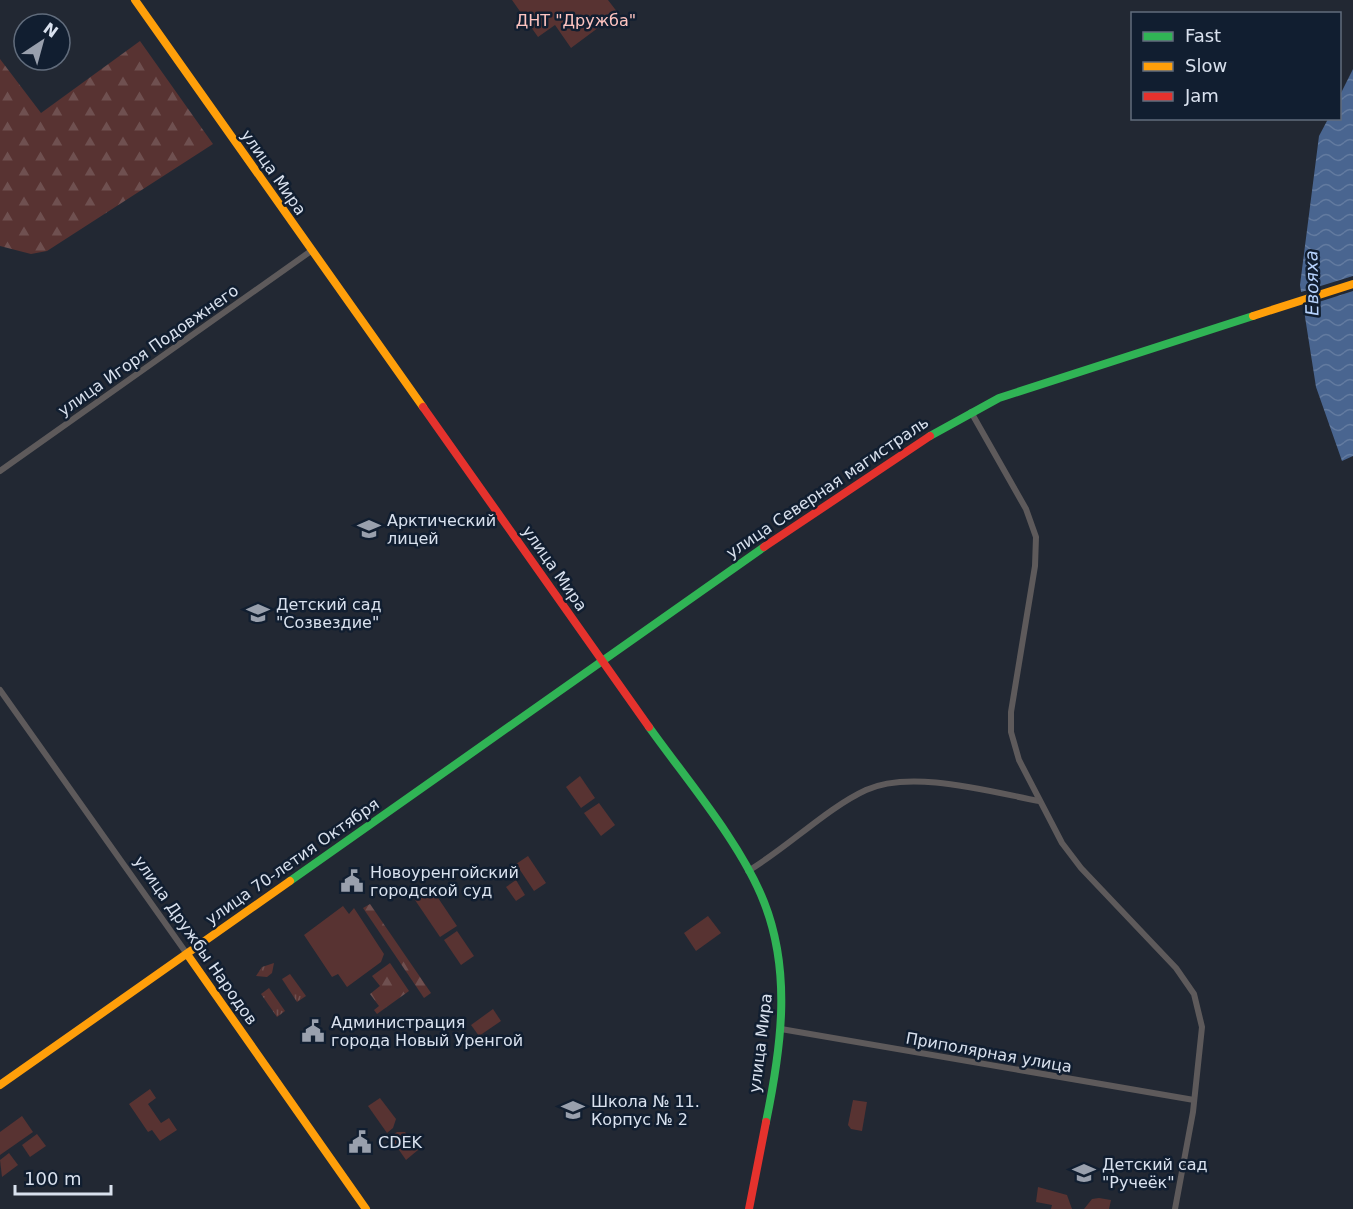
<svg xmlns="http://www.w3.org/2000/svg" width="1353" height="1209" font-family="'DejaVu Sans',sans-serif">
	<defs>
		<pattern id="grass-tufts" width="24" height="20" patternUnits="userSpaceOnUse" patternTransform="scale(1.5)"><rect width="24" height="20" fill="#583332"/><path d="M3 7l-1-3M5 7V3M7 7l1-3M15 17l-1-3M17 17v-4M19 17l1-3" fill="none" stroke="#6f5050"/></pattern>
		<pattern id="forest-firs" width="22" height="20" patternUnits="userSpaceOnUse" patternTransform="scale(1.5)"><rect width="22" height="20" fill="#583332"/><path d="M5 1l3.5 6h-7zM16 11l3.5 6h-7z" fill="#6f5050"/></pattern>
		<pattern id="water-waves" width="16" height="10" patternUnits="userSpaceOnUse" patternTransform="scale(1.5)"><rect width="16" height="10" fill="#496590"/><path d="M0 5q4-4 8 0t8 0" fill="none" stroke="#637ba0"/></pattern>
	</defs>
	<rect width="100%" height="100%" fill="#222833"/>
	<g fill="url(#grass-tufts)">
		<polygon points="274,963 272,973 267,977 256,976 262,967"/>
		<polygon points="290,974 306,996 297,1002 282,979"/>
		<polygon points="269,988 285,1011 277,1017 261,994"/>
	</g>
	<g fill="url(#forest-firs)">
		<polygon points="140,41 213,144 47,251 31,254 0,246 0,59 41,113"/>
		<polygon points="370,904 431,993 424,998 363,908"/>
		<polygon points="390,963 409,991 377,1014 374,1010 379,1006 370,994 380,986 372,976"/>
	</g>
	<g fill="#583332">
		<polygon points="512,0 608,0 618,13 571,48 555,25 538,37"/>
		<polygon points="580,776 595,798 581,808 566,787"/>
		<polygon points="599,803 615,825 601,836 584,813"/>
		<polygon points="528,856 546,883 534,891 516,864"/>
		<polygon points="516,880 525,895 516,901 506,887"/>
		<polygon points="432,889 457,926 440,937 415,900"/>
		<polygon points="343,906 349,914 354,908 384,954 381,962 347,987 338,974 332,977 304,935"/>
		<polygon points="708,916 721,933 696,951 684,933"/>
		<polygon points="457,931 474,956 461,965 444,940"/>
		<polygon points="493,1009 501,1021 479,1036 471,1025"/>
		<polygon points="150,1089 156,1098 148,1104 161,1123 169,1118 177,1130 160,1141 152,1130 148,1132 129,1104"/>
		<polygon points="380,1098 396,1119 393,1128 387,1133 368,1106"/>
		<polygon points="853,1100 867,1102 862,1131 851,1129 848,1125"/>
		<polygon points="22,1116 33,1132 0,1155 0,1132"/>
		<polygon points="397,1132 405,1132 418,1150 406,1160 390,1137"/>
		<polygon points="37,1134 46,1146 30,1157 22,1145"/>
		<polygon points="9,1153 18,1165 2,1177 0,1160"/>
		<polygon points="1038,1187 1067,1195 1072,1209 1051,1209 1052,1205 1036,1202"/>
		<polygon points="1099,1198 1111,1200 1109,1209 1084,1209 1092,1199"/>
	</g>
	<polygon fill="url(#water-waves)" points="1353,69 1353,456 1342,461 1316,387 1300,285 1319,136 1328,119 1340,118 1340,95"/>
	<polygon fill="#222833" points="1353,276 1353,291 1300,308 1298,293"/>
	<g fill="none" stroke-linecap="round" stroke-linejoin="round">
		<g stroke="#5e5a5b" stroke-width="6">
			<polyline points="971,412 1026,509 1036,537 1035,566 1011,712 1011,732 1019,760 1062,843 1081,868 1176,968 1194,994 1202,1027 1193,1112 1175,1209"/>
			<polyline points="0,471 311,251"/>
			<polyline points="0,690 187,954"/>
			<path d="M748 871C787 848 827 808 866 790 911 769 991 792 1039 801"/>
			<polyline points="781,1029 1194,1100"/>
		</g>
		<g stroke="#30b455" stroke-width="8">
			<polyline points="930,436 999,398 1253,316"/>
			<path d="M649 727C686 779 741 843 764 902 792 973 781 1049 766 1122"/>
			<polyline points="290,881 764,547"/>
		</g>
		<g stroke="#ff9f0a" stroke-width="8">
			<polyline points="135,0 423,407"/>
			<polyline points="1253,316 1353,284"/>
			<polyline points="187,954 366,1209"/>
			<polyline points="0,1085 290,881"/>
		</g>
		<g stroke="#e5322d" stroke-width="8">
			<polyline points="423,407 649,727"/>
			<polyline points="764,547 930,436"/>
			<polyline points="749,1209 766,1122"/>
		</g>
	</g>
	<defs>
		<g id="school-bare" transform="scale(1.8)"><path d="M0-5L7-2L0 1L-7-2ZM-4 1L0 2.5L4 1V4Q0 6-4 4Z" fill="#99a0ad" stroke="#111e30" stroke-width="2.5" paint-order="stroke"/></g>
		<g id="civic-bare" transform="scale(1.8)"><path d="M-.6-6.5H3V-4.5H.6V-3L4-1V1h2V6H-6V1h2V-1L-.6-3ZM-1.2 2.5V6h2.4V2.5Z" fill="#99a0ad" stroke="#111e30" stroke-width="2.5" paint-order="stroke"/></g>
	</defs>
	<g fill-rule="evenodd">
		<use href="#school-bare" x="369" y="529"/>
		<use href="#school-bare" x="258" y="613"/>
		<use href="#civic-bare" x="352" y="881"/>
		<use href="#civic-bare" x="313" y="1031"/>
		<use href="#school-bare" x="573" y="1110"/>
		<use href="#civic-bare" x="360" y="1142"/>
		<use href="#school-bare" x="1084" y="1173"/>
	</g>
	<g text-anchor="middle" stroke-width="5" stroke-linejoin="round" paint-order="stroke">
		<g font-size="16" fill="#fec4c0" stroke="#111e30">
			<text x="576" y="26">ДНТ "Дружба"</text>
		</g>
		<g font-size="16" fill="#d9e1ee" stroke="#111e30">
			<text transform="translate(274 172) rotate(55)" y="6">улица Мира</text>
			<text transform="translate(148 350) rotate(-35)" y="6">улица Игоря Подовжнего</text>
			<text transform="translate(827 487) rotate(-34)" y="6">улица Северная магистраль</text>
			<text transform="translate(555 568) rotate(55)" y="6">улица Мира</text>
			<text transform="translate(292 861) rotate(-35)" y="6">улица 70-летия Октября</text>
			<text transform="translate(196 940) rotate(55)" y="6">улица Дружбы Народов</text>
			<text transform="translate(760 1043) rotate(-83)" y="6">улица Мира</text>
			<text transform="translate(989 1052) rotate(10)" y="6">Приполярная улица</text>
		</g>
		<g font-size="16" fill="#d9e1ee" stroke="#111e30" text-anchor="start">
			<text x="387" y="526">Арктический<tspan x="387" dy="18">лицей</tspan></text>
			<text x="276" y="610">Детский сад<tspan x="276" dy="18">"Созвездие"</tspan></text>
			<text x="370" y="878">Новоуренгойский<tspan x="370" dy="18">городской суд</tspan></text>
			<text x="331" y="1028">Администрация<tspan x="331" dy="18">города Новый Уренгой</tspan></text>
			<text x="591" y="1107">Школа № 11.<tspan x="591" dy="18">Корпус № 2</tspan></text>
			<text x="378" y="1148">CDEK</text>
			<text x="1102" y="1170">Детский сад<tspan x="1102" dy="18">"Ручеёк"</tspan></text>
		</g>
		<g font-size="18" font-style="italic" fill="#b7d3fd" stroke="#111e30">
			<text transform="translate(1312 283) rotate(-91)" y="6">Евояха</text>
		</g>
	</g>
	<rect x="1131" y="12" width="210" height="108" fill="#111e30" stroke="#616c7c" stroke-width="1.5"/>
	<rect x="1143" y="32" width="30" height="9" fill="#30b455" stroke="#616c7c" stroke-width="1.5"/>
	<text x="1185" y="42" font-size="18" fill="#d9e1ee">Fast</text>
	<rect x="1143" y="62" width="30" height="9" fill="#ff9f0a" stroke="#616c7c" stroke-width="1.5"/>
	<text x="1185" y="72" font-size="18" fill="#d9e1ee">Slow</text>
	<rect x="1143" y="92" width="30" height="9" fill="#e5322d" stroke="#616c7c" stroke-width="1.5"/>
	<text x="1185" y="102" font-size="18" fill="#d9e1ee">Jam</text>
	<g transform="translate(42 42) rotate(36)"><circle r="28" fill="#111e30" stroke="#616c7c" stroke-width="1.5"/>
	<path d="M0-4.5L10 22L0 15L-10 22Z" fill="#99a0ad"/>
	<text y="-9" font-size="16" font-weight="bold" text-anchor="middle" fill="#d9e1ee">N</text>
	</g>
	<path d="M15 1185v9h96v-9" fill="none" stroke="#d9e1ee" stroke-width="3"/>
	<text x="24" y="1185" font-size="18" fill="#d9e1ee" stroke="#111e30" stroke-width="4.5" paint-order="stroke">100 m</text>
</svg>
